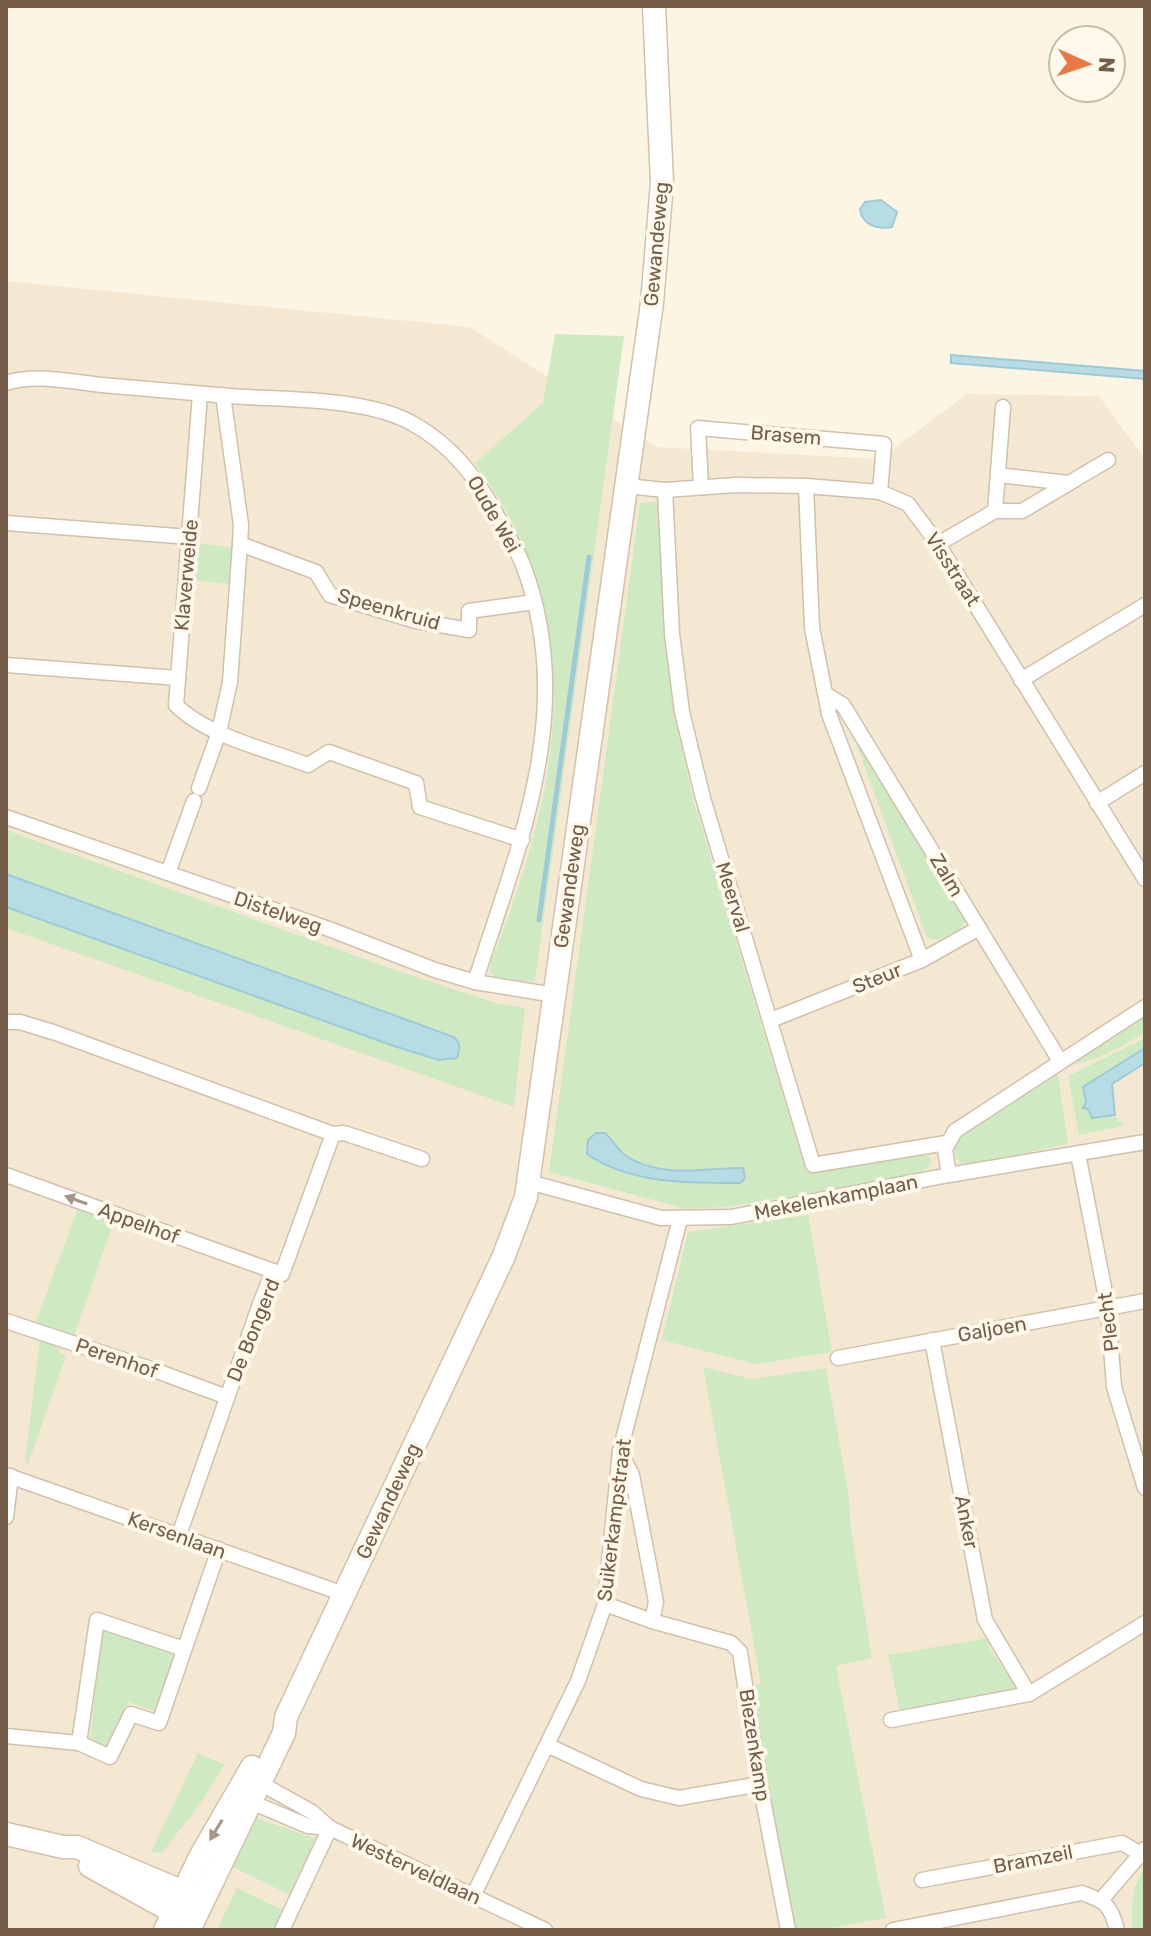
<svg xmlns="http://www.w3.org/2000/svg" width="1151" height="1936" font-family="Rubik,sans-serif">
	<rect width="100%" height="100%" fill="#fdf5e4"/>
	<polygon fill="#f4e8d2" points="6,281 470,327 657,447 880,459 967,394 1099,396 1145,459 1145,1930 6,1930"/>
	<g fill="#cfeac2">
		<path d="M555 334 624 336 535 981H505L494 977 490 970 491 962C560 788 594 625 475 463L543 403Z"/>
		<polygon points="658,502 664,635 676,722 694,803 806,1172 920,1153 931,1158 930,1166 920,1173 728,1207 687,1209 549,1172 640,503"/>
		<polygon points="196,543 236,548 232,584 192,580"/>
		<polygon points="849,724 964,911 966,922 958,930 938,940 927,938"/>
		<polygon points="6,830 395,970 496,1003 525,1008 514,1107 6,928 6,907 394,1046 439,1060 450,1061 454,1037 6,874"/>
		<path d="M1145 1016V1032C1129 1043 1087 1067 1069 1063Z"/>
		<polygon points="1145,1038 1145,1048 1105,1074 1112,1083 1136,1069 1095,1095 1124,1126 1079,1135 1068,1076"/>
		<polygon points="1058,1074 1068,1144 965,1166 956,1158 955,1144 968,1130"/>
		<polygon points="79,1205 115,1218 74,1336 36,1322"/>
		<polygon points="808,1215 832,1352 756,1364 662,1340 688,1232"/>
		<polygon points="40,1338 61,1346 59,1353 66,1356 28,1464 25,1462"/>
		<polygon points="703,1367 751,1379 826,1368 848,1491 851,1529 872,1658 836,1666 886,1918 819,1930 797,1930 795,1926 760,1749 753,1685 761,1683"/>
		<polygon points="103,1624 179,1651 158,1713 129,1702 107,1747 90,1739"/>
		<polygon points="988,1638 989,1648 1018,1690 994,1697 900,1710 888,1655"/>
		<polygon points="198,1753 224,1765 202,1801 162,1853 151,1852"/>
		<polygon points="256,1818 317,1839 317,1843 292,1896 233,1867"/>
		<path d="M1145 1869V1930H1132C1131 1909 1131 1886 1145 1869Z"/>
		<polygon points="237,1888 285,1911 276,1930 217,1930"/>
	</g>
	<g fill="#b8dce6" stroke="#9ecad8" stroke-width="2">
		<path d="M881 200 897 212 892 227C877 230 862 225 860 209L865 202Z"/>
		<polygon points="951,355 1145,371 1145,379 951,363"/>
		<path d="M6 874 454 1037C461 1044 460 1049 457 1058L439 1060 394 1046 6 907Z"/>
		<polygon points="1145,1048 1145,1063 1112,1084 1115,1115 1092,1118 1088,1109 1083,1108 1086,1102 1083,1087"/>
		<path d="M596 1133H605C613 1140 618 1150 626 1156 661 1179 704 1168 743 1168L745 1178 740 1183C690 1183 630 1184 587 1154L588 1140Z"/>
	</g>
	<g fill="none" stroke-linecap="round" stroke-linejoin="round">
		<polyline stroke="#9ecad8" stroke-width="5" points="539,920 589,557"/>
		<g stroke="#d0c0ad" stroke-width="17">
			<g id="street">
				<path d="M6 383C35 373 72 382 102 385 144 389 187 392 229 396 283 400 359 397 408 421 454 445 480 482 503 527 510 539 518 552 523 565 578 708 519 845 475 982"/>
				<path d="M200 394 176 705C205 735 268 750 308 765L329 752 416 783 420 807 522 840"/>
				<polyline points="998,475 1068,483"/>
				<polyline points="626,486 665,490 736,485 806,486 880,492 908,504 938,544 1145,879"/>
				<polyline points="806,486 812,628 829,714 922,960"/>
				<polyline points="701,487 698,428 884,444 880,492"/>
				<polyline points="665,490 672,634 682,712 703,798 813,1165 946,1143"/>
				<polyline points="995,511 1003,407"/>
				<polyline points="6,523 190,537"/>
				<polyline points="240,544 316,572 330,595 416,621 469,630 469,611 534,602"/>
				<polyline points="938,544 995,511 1022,511 1108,460"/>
				<polyline points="6,665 178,678"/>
				<polyline points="1021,680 1145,605"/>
				<polyline points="827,695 843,705 1060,1061"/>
				<polyline points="199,788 219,732 230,682 240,544 241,525 223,395"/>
				<polyline points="1097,803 1145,773"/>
				<polyline points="6,817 329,929 435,970 475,982 554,995"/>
				<polyline points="168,873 194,801"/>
				<polyline points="771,1020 922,960 979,928"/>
				<polyline points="6,1022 20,1022 56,1033 333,1134 344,1133 422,1159"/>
				<polyline points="1078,1154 1108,1308 1114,1387 1145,1488"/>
				<polyline points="6,1175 273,1271"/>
				<polyline points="949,1175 945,1149 955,1131 1145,1007"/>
				<polyline points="529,1182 661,1218 731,1217 949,1175 1145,1142"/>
				<polyline points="6,1321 154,1370 227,1397"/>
				<polyline points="932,1340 985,1620 1029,1694"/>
				<polyline points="838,1358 1145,1301"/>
				<polyline points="620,1452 632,1475 656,1602 652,1621"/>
				<polyline points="6,1475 344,1594"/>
				<polyline points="6,1517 11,1476"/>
				<polyline points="179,1535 260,1304 273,1271 282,1274 333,1134"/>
				<polyline points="605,1604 652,1621 731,1643 740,1652 760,1784 788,1930"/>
				<polyline points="891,1720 1029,1694 1145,1623"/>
				<polyline points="6,1736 79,1743 110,1757 131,1714 159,1723 219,1549"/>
				<polyline points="79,1743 97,1620 184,1649"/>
				<polyline points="547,1745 641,1789 679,1798 760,1784"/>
				<polyline points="252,1783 260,1783 312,1812 330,1828 545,1930"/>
				<polyline points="248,1795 251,1802 308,1826 330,1828"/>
				<polyline points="922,1880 1122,1843 1141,1854"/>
				<polyline points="473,1896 578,1681 605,1604 620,1451 680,1219"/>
				<polyline points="1101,1900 1145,1849"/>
				<polyline points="282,1930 330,1828"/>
				<path d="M893 1930 1082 1893C1105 1901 1111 1905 1117 1930"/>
			</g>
		</g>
		<g stroke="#d3c0aa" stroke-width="25">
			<g id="secondary">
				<polyline points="6,1834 63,1847 77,1847 183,1892 193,1904"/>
				<polyline points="90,1866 173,1912 184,1911"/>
				<polyline points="165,1930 200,1857 252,1767"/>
				<polyline points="189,1930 284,1733 286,1717 503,1258 526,1197 652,303 662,183 654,6"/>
			</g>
		</g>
		<use href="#street" stroke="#fff" stroke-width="14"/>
		<use href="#secondary" stroke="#fff" stroke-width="22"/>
	</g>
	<defs><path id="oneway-solid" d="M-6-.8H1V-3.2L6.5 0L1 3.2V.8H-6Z" transform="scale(2)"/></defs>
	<g fill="#a69689">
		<use href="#oneway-solid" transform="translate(76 1200) rotate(-160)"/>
		<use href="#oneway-solid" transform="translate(216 1830) rotate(121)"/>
	</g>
	<g text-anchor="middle" stroke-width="8" stroke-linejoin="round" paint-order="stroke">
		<g font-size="20" fill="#765d49" stroke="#fff9eb">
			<text transform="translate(656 244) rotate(-85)" y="7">Gewandeweg</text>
			<text transform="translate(786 435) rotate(5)" y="7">Brasem</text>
			<text transform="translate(494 514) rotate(60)" y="7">Oude Wei</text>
			<text transform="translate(953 569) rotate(57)" y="7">Visstraat</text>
			<text transform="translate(186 575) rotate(-85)" y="7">Klaverweide</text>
			<text transform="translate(389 609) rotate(16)" y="7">Speenkruid</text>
			<text transform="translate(947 875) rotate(59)" y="7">Zalm</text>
			<text transform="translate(569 886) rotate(-82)" y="7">Gewandeweg</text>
			<text transform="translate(733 897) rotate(73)" y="7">Meerval</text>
			<text transform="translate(278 912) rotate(19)" y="7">Distelweg</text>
			<text transform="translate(877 978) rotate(-22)" y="7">Steur</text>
			<text transform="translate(836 1197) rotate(-11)" y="7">Mekelenkamplaan</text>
			<text transform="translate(139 1223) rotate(20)" y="7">Appelhof</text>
			<text transform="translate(1108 1322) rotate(-97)" y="7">Plecht</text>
			<text transform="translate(992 1329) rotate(-10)" y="7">Galjoen</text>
			<text transform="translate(253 1330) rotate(-68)" y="7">De Bongerd</text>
			<text transform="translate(117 1358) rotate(19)" y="7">Perenhof</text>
			<text transform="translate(388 1501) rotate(-65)" y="7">Gewandeweg</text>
			<text transform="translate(614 1520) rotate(-83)" y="7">Suikerkampstraat</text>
			<text transform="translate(967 1522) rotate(79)" y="7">Anker</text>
			<text transform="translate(177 1535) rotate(20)" y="7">Kersenlaan</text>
			<text transform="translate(755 1745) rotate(81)" y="7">Biezenkamp</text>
			<text transform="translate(1033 1859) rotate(-11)" y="7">Bramzeil</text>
			<text transform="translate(416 1869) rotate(25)" y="7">Westerveldlaan</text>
		</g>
	</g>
	<rect width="1151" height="1936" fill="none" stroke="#765d49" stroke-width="16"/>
	<g transform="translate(1087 64) rotate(93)"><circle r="38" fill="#fff9eb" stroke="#c8bbaa" stroke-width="2"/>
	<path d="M0-6L14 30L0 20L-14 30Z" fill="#e87947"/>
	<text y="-12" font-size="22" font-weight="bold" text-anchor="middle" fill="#765d49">N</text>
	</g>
</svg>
